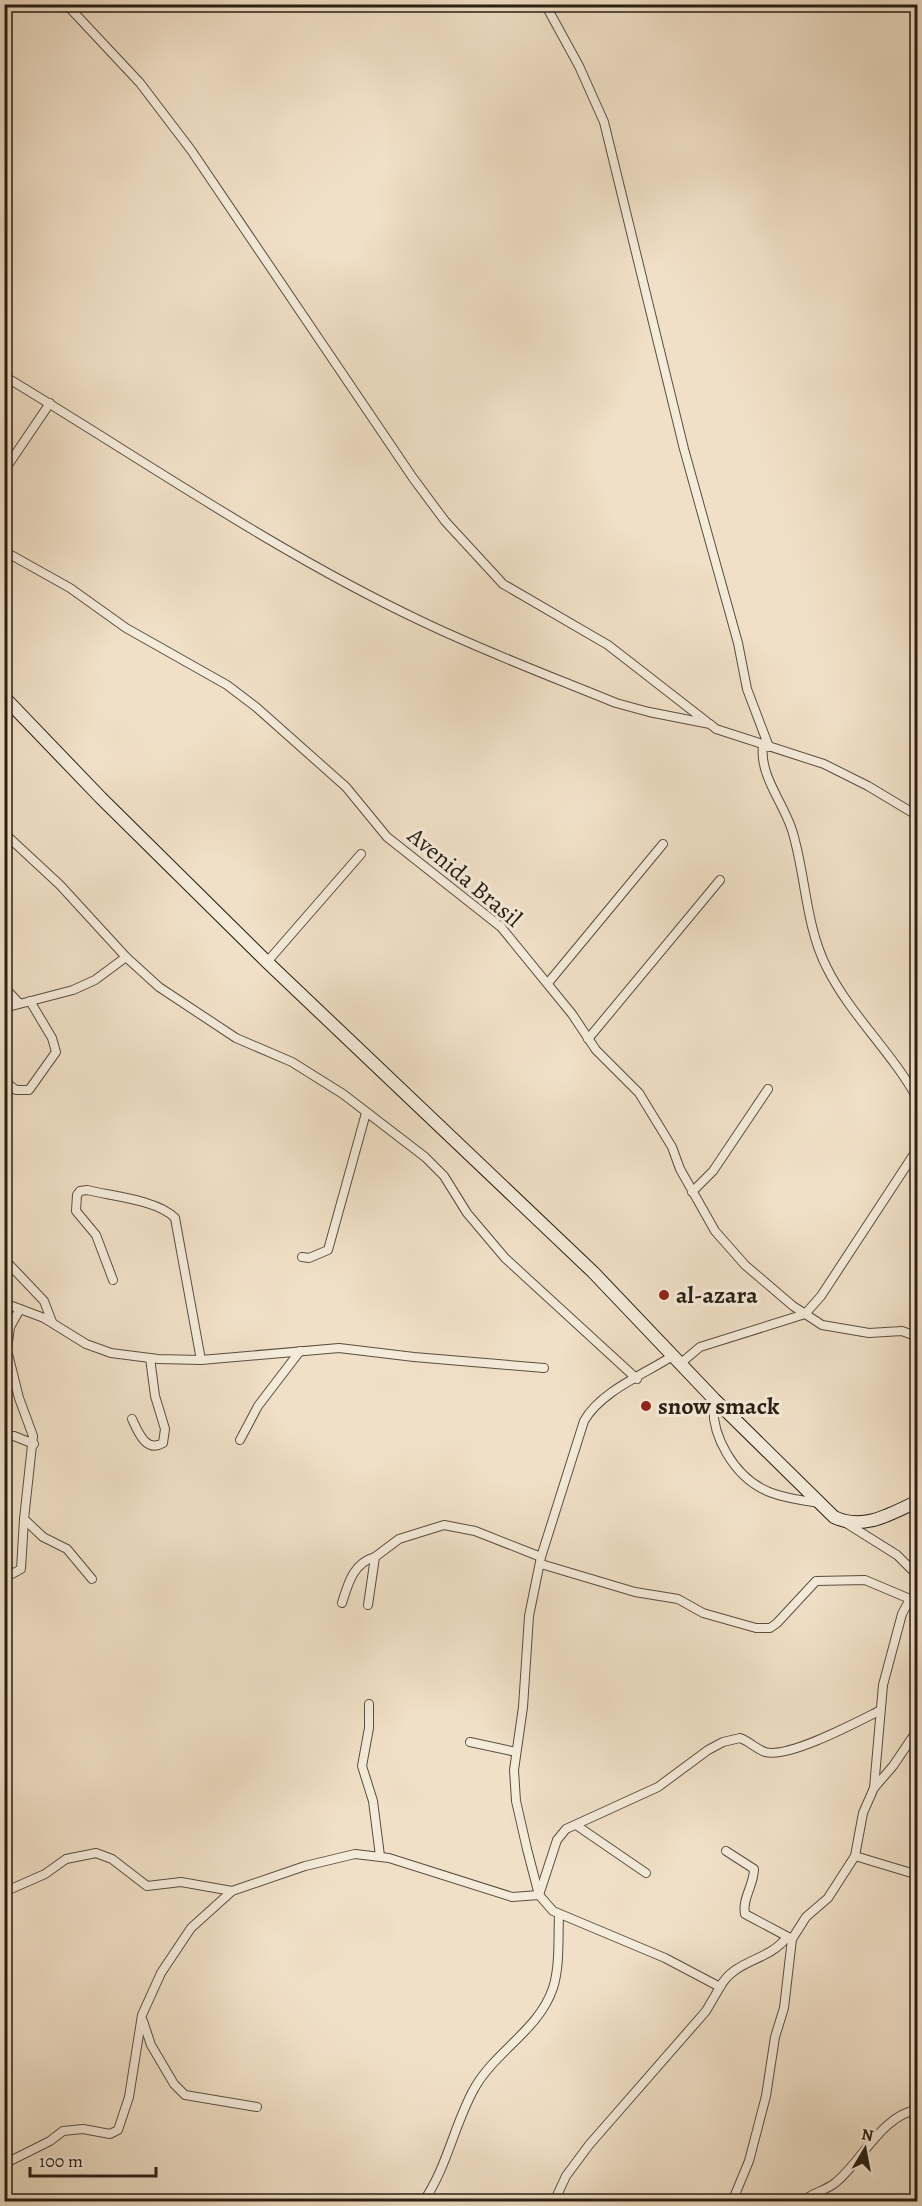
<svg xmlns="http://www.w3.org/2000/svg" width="922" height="2206" font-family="Alegreya,serif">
	<rect width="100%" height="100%" fill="#f0e0c7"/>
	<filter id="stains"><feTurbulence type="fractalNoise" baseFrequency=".00333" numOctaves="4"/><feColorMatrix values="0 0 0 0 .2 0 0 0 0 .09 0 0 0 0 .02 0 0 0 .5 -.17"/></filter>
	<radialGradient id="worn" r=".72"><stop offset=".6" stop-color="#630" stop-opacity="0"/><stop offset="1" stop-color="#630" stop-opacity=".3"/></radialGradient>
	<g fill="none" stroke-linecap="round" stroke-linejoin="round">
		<g stroke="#5a4e3f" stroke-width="10">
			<g id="minor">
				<polyline points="66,4 140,83 191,150 413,478 445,521 503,584 608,645 707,722"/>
				<polyline points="545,4 579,66 604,122 684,449 738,643 747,689 769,747"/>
				<path d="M4 376C142 459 274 551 419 620 483 651 550 676 616 703L649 712 710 724 716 729 824 764 868 786 918 816"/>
				<polyline points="4,471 50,403"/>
				<polyline points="4,551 70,588 126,628 227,685 256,707 346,787 387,837 501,927 572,1014 596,1050 639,1093 672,1147 680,1169 715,1231 745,1265 793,1306 822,1325 869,1333 902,1331 918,1337"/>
				<path d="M763 745C759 775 783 802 792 830 806 875 805 925 827 968 851 1016 893 1053 918 1100"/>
				<polyline points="4,833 60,885 126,957 159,987 236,1038 292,1062 343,1094 425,1157 444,1176 467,1213 505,1258 637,1379"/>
				<polyline points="267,962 361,854"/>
				<polyline points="548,983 663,844"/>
				<polyline points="4,987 19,1003"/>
				<polyline points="4,1008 73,990 95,980 126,957"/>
				<polyline points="588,1039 720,880"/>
				<polyline points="4,1081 16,1090 29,1090 56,1052 52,1038 30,1001"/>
				<polyline points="692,1192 713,1171 768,1089"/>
				<polyline points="302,1257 309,1258 328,1250 366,1113"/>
				<polyline points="4,1259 44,1301 52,1322"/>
				<path d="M113 1280 96 1235 76 1211 77 1195 80 1191 87 1190C111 1196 158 1200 175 1218L201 1360 339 1348 414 1357 544 1368"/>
				<polyline points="4,1303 44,1318 86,1344 111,1353 158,1359 201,1360"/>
				<polyline points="20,1309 10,1327 7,1350 19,1398 33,1436 24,1519 43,1537 67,1549 92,1579"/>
				<path d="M674 1355C645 1374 601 1391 584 1421L541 1557 529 1616 523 1707 514 1770 516 1801 527 1849 539 1895 553 1911 665 1958 720 1987C735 1959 768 1962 787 1937"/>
				<polyline points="681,1363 700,1347 805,1314 821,1296 918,1148"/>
				<path d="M714 1399C709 1435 735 1477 767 1491 782 1498 802 1500 818 1503"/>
				<path d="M132 1419C138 1432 146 1453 163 1443L165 1429 155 1396 150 1358"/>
				<polyline points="4,1437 14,1436 34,1444"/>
				<polyline points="240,1440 258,1406 300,1351"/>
				<polyline points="846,1523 897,1555 918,1576"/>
				<polyline points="541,1564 635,1592 678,1599 703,1613 756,1628 770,1628 777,1623 816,1581 865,1580 910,1599"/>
				<polyline points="4,1565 12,1574 21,1569 24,1519"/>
				<path d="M342 1603C348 1584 353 1563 375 1557"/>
				<polyline points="368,1605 375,1557 399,1539 444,1525 475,1531 541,1557"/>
				<polyline points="369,1704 369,1728 362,1766 373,1801 380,1856"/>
				<polyline points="470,1742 516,1752"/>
				<polyline points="874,1788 893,1766 918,1729"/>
				<polyline points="576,1825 646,1873"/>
				<path d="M726 1851 754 1869C754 1885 742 1898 745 1914L792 1939"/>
				<polyline points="855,1856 918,1875"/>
				<polyline points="4,1892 45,1874 66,1859 96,1853 112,1859 147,1886 181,1882 232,1891"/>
				<path d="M539 1895 557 1840 566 1829 658 1787 708 1750 723 1742 740 1738C749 1741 756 1749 765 1752 788 1759 857 1722 879 1711"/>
				<polyline points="143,2021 151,2045 174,2084 185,2095 257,2107"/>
				<polyline points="4,2164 50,2141 63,2131 83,2129 110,2134 118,2130 129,2097 142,2015 161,1973 191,1928 232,1891 305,1866 355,1854 389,1858 512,1897 539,1895"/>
				<polyline points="363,2199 380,2202"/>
				<path d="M423 2202C447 2168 454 2125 474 2089 495 2051 539 2030 553 1988 560 1966 558 1939 559 1915"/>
				<polyline points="554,2202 566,2176 589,2145 706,2011 720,1987"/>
				<polyline points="732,2202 749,2161 766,2096 775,2037 784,2008 792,1939 806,1917 828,1898 855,1856 863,1813 874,1788 883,1685 902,1614 910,1599 918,1595"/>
				<path d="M802 2202C811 2193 825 2191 835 2183 860 2164 883 2113 918 2110"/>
			</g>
		</g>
		<g stroke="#281e12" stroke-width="14">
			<path id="secondary" d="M4 697 101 798 267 962 593 1272 714 1399 834 1517C863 1531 891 1514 918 1501"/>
		</g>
		<use href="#minor" stroke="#f5ebdb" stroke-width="8"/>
		<use href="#secondary" stroke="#f5ebdb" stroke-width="12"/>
	</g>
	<g fill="#8f2418" stroke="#f5ebdb" stroke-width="2">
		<circle cx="664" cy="1295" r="6"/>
		<circle cx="646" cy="1406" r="6"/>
	</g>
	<g text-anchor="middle" stroke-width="6" stroke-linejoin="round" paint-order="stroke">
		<g font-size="24" fill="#281e12" stroke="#f5ebdb">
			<text transform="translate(465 877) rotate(40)" y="8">Avenida Brasil</text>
		</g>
		<g font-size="24" font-weight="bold" fill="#281e12" stroke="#f5ebdb" text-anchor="start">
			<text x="676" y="1303">al-azara</text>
			<text x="658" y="1414">snow smack</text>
		</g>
	</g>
	<rect width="922" height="2206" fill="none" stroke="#f0e0c7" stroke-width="24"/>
	<rect x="6" y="6" width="910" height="2194" fill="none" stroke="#281e12" stroke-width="3"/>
	<rect x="12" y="12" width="898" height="2182" fill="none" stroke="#281e12" stroke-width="1.5"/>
	<g transform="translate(865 2149) rotate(10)" stroke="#f5ebdb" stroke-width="4.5" paint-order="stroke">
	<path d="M0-4.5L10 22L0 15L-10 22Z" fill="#281e12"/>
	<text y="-9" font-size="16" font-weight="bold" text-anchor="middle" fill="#281e12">N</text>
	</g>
	<path d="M30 2167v9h126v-9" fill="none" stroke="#281e12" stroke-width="3"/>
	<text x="39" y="2167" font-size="18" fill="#281e12" stroke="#f5ebdb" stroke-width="4.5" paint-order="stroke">100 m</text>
	<rect width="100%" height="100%" filter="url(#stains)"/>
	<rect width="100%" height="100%" fill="url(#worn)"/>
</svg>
